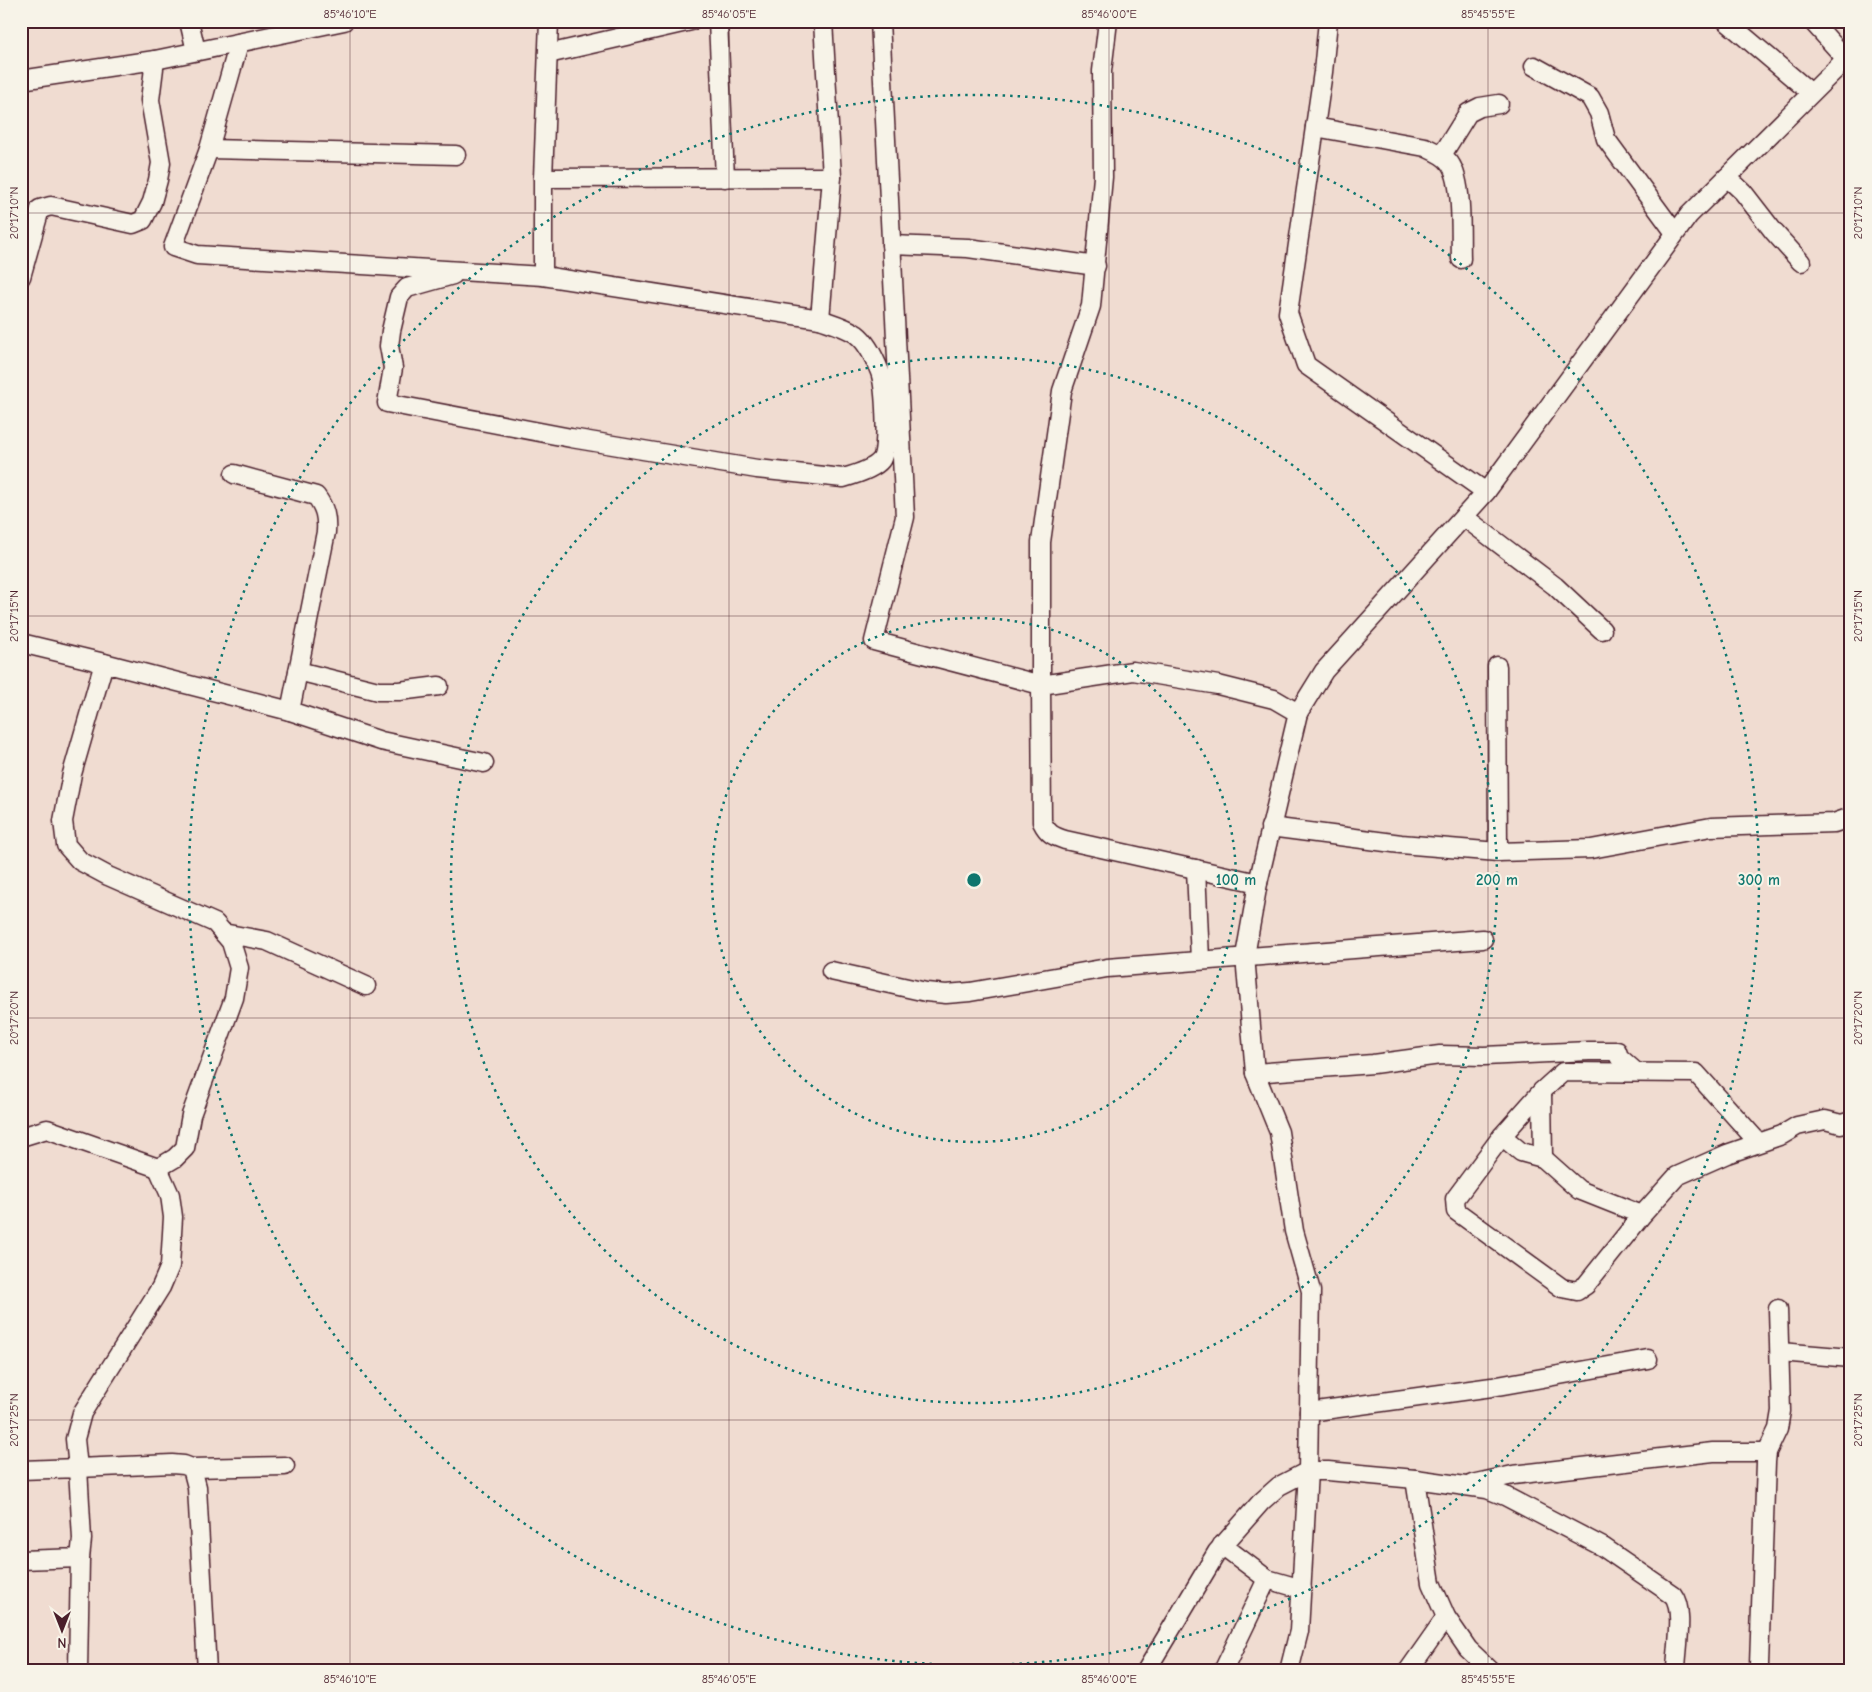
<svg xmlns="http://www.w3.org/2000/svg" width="1872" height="1692" font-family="'Comic Neue',sans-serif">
	<rect width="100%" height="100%" fill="#f0dcd1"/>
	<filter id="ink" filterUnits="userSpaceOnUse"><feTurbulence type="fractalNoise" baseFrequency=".02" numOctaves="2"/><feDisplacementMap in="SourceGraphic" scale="10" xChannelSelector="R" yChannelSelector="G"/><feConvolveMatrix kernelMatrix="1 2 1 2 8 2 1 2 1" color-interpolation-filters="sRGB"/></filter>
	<g filter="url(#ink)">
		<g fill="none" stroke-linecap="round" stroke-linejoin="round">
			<g stroke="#4a1f2b" stroke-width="21">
				<g id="minor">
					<polyline points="189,21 196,51"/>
					<polyline points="718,21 725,178"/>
					<polyline points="880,21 905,517 874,641 1041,685 1041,542 1062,391 1091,306 1103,177 1102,71 1108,21"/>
					<polyline points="1726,21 1811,93"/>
					<polyline points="1812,21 1846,59"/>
					<polyline points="239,43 209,149 173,247 197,255 543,276 820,319 832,177 823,21"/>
					<polyline points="548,54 691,21"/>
					<polyline points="1534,66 1590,97 1599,113 1606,139 1675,233"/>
					<polyline points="21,80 155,60 344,21"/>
					<path d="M1315 127 1425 147C1433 151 1442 154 1448 161 1464 178 1460 235 1461 259"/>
					<polyline points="209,149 456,155"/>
					<polyline points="1442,155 1468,113 1480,107 1499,104"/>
					<polyline points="1727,177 1743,192 1774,232 1801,262"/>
					<polyline points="543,178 832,177"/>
					<polyline points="891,245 968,248 1096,266"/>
					<path d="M453 275 407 288 399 297 391 331 389 346 393 368 387 403 571 438 757 469 843 478C854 475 874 469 881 460 889 450 885 386 880 372 875 359 868 343 856 334 846 327 831 323 820 319"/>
					<polyline points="543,276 543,178 549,21"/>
					<polyline points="21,277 40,209 51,206 133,224 143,220 152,202 158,180 161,163 150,100 155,60"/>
					<path d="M234 474 316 496C325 508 327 517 326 532L290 711"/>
					<polyline points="1486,492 1689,215 1851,54"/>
					<polyline points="1464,517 1555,586 1602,630"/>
					<polyline points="21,643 104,663 72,774 63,821 66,845 80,861 108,876 215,923 231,942 239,968 234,998 191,1115 185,1148 175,1158 158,1168 47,1129 21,1137"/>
					<polyline points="104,663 290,711 381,741 484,763"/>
					<polyline points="1497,666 1498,852"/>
					<polyline points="298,671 378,691 399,691 439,686"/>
					<polyline points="1270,827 1401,844 1498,852 1591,849 1711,827 1834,823 1851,817"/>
					<polyline points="1196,869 1200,960"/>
					<path d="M1258 883 1065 840C1053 836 1048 834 1042 822L1041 685 1133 671 1218 685 1274 699 1298 713 1324 671 1486 492 1306 365 1288 313 1323 72 1328 21"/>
					<polyline points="223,933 267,941 366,986"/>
					<polyline points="831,971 926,992 946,994 970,992 1107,968 1483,939"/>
					<polyline points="1255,1073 1373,1064 1440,1055 1484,1056 1589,1051 1617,1051 1619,1057 1636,1072"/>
					<polyline points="1542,1091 1543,1158"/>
					<polyline points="1502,1136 1542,1091 1563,1072 1696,1073 1758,1142"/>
					<polyline points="158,1168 170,1195 173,1217 170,1266 161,1287 82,1413 75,1439 78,1468 172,1464 184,1465 192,1468 197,1487 207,1671"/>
					<polyline points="1642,1215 1579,1190 1543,1158 1521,1152 1502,1136 1455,1199 1456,1211 1562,1288 1577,1291 1586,1285 1642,1215 1677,1176 1727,1154 1782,1135 1797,1126 1825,1120 1841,1124 1851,1121"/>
					<polyline points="1780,1352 1851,1358"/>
					<polyline points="1309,1412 1492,1387 1648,1359"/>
					<polyline points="192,1468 285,1466"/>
					<polyline points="21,1470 78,1468 82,1539 80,1558 21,1560"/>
					<polyline points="1415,1479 1431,1583 1446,1617 1468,1649 1491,1671"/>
					<polyline points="1472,1484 1513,1475 1713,1452 1767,1452"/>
					<polyline points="1222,1545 1267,1579 1302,1589"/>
					<polyline points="1759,1665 1766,1462 1767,1452 1778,1429 1781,1411 1778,1309"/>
					<polyline points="78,1671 80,1558"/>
					<path d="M1146 1671 1217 1552 1261 1502 1279 1486 1308 1471H1328L1415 1479 1487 1489 1505 1496 1603 1547 1673 1595C1685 1610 1676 1651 1676 1671"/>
					<polyline points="1223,1671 1267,1579"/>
					<polyline points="1289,1671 1299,1631 1308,1471 1311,1291 1294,1231 1279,1132 1255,1073 1245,956 1258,883 1298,713"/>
					<polyline points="1408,1671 1446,1617"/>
				</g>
			</g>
			<use href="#minor" stroke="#f7f3e8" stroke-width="18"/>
		</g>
	</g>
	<path fill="none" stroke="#4a1f2b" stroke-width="1" stroke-opacity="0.45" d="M350 21V1671M729 21V1671M1109 21V1671M1488 21V1671M21 213H1851M21 616H1851M21 1018H1851M21 1420H1851"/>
	<g fill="none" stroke="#0f766e" stroke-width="2.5" stroke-dasharray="2.5 5">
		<circle cx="974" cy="880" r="262"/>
		<circle cx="974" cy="880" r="523"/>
		<circle cx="974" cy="880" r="785"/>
	</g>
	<circle cx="974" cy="880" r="8" fill="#0f766e" stroke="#f7f3e8" stroke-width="2.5"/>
	<g font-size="15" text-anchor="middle" font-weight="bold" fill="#0f766e" stroke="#f7f3e8" stroke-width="4" stroke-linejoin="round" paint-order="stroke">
		<text x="1236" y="885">100 m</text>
		<text x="1497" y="885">200 m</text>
		<text x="1759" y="885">300 m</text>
	</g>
	<rect width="1872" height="1692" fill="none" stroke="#f7f3e8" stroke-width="55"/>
	<g transform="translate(62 1630) rotate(180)" stroke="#f7f3e8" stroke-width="4" paint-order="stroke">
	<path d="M0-4L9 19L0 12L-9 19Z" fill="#4a1f2b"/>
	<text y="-8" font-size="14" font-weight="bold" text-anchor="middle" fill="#4a1f2b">N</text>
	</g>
	<rect x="28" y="28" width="1816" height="1636" fill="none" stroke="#4a1f2b" stroke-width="2"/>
	<g font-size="12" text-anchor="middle" fill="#4a1f2b">
		<text x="350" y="18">85°46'10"E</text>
		<text x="729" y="18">85°46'05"E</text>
		<text x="1109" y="18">85°46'00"E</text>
		<text x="1488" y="18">85°45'55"E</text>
		<text transform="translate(1858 213) rotate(-90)" y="4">20°17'10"N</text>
		<text transform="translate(14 213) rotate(-90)" y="4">20°17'10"N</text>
		<text transform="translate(1858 616) rotate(-90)" y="4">20°17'15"N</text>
		<text transform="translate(14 616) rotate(-90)" y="4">20°17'15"N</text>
		<text transform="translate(1858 1018) rotate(-90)" y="4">20°17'20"N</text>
		<text transform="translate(14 1018) rotate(-90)" y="4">20°17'20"N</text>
		<text transform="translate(1858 1420) rotate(-90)" y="4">20°17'25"N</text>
		<text transform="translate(14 1420) rotate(-90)" y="4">20°17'25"N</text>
		<text x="350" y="1683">85°46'10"E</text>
		<text x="729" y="1683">85°46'05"E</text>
		<text x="1109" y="1683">85°46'00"E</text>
		<text x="1488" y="1683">85°45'55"E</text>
	</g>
</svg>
